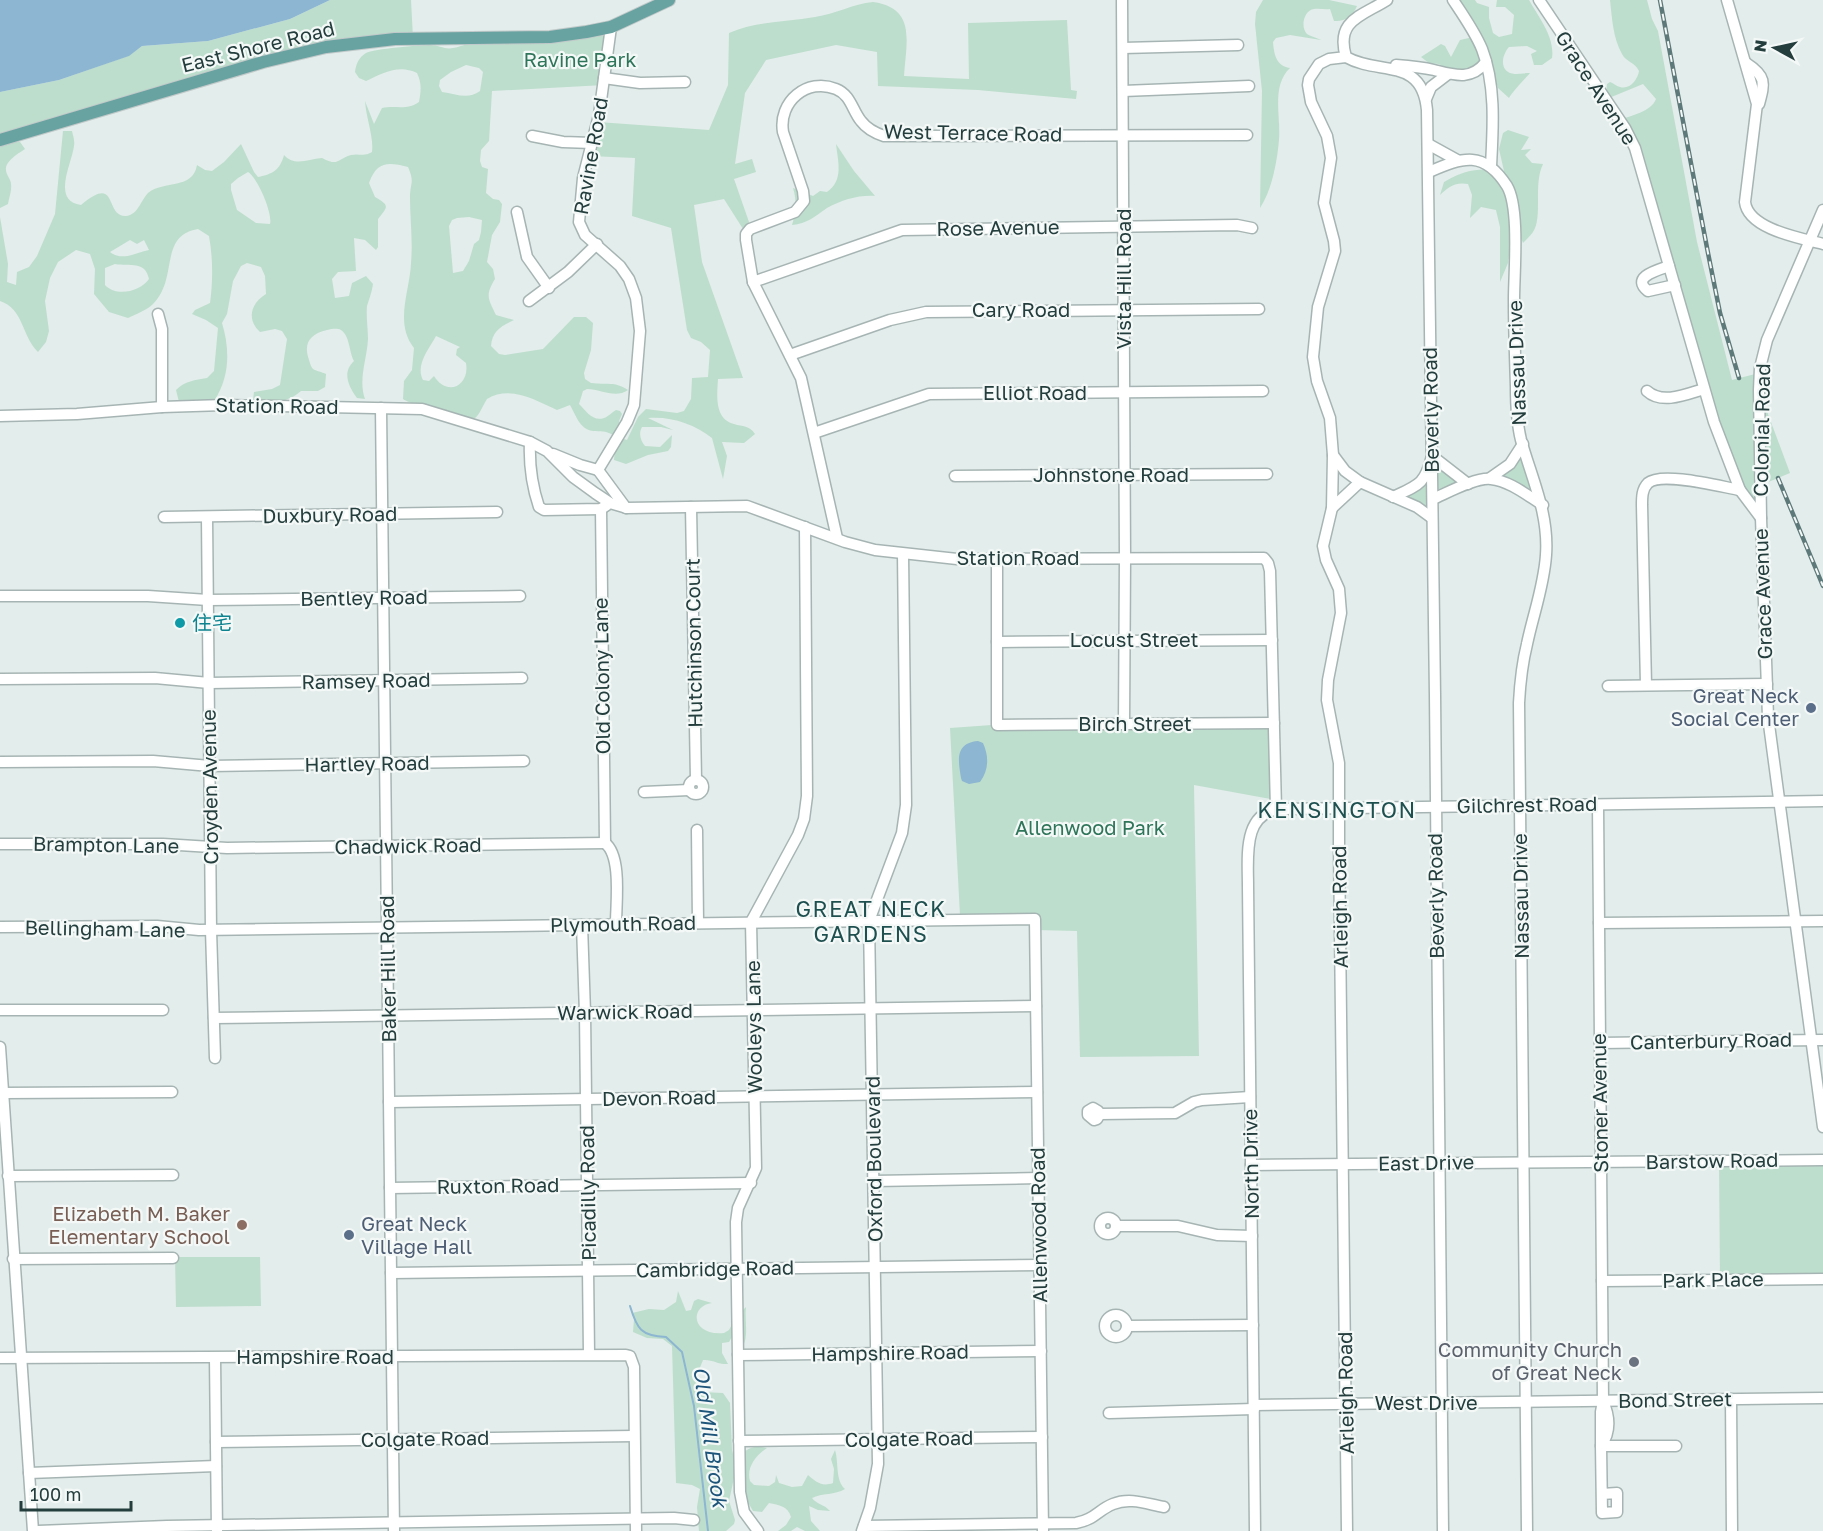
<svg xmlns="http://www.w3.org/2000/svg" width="1823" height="1531" font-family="'Golos Text','Noto Sans SC',sans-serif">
	<rect width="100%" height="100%" fill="#e3edeb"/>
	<g fill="#bddecd" fill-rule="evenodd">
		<polygon points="330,0 411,0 413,38 331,46 0,140 0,92 59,80 128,56 142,46 208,41 290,19"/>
		<path d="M1263 0H1329L1357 6C1353 16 1345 22 1334 21L1330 9C1325 10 1319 8 1314 9 1304 10 1300 27 1307 34 1310 36 1317 38 1321 40L1290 35 1276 38 1273 42C1274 54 1276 66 1290 68 1271 86 1281 116 1279 140 1277 162 1272 190 1260 208L1262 91 1255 24 1256 12Z"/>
		<path d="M1457 0H1475L1477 3 1489 7V18L1493 33 1499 37 1512 34 1514 15 1505 7H1496L1497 0H1529C1539 18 1555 37 1552 58L1542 65H1534L1531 54 1537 51 1527 46 1509 47C1501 56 1499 73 1515 74 1520 74 1525 73 1530 73 1525 79 1512 92 1509 98L1498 88 1494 75 1483 63 1472 72 1452 71 1439 64 1429 63 1421 57 1441 44 1445 46 1451 57 1460 40 1478 36Z"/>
		<path d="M1610 0H1647L1652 19 1658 31 1697 242 1732 380 1759 373V390L1790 473 1761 485V518L1740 490 1656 214 1620 120C1632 115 1651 112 1656 99L1643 84 1609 98 1606 96 1607 84 1610 82C1613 83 1616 86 1620 87 1630 90 1638 79 1639 71 1635 62 1626 62 1622 54 1613 38 1612 18 1610 0Z"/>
		<path d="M873 2C917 8 906 43 904 76L969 79 968 23 1067 20 1071 90 1077 91 1076 99 978 90 878 86 877 52 836 45 766 60 745 93 735 164 752 159 756 172 734 179 749 222 748 227 743 229 724 199 694 205 702 262 743 378 718 379C717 395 714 419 734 424 743 427 749 425 755 434L744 443 722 442 727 456 723 479 712 438C694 424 671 416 648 418L673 430 661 427H642C638 434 641 441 645 446L660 447 672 435 671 447 668 451 648 455 626 464 614 460 615 448 613 435C605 430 601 432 593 431 579 429 576 415 570 405L557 410C535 400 510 385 487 399 484 403 479 416 475 418 467 422 410 404 403 399L404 381 412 370 414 348C394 323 410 291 411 263 413 241 410 219 410 198 410 182 415 183 408 167 388 162 377 161 369 183L375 197C391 206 387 207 378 219V247L376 250 365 240 354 238 356 271 338 272 332 279 335 298 349 296 352 283 366 276 373 284C372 292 369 299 367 306 366 317 368 329 368 339 367 359 358 380 365 399L357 398C348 386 342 372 354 361 349 352 350 336 341 330 337 328 332 329 327 330 310 334 303 343 309 360 310 363 311 367 313 369 316 371 322 372 326 374L325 387 318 391H301C290 401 267 408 253 400L254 392 272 389 280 385 287 339 282 331 275 329 260 332C246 319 251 303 266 294L265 276 261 267 247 263 241 266 233 281 227 314 222 323C230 349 230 377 214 401L179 402 176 390C185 381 195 380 207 378L214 371 218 328 206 320 192 314 195 310 210 303C213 281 213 258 209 236L198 229C158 236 179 278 153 304 147 310 136 314 128 318L109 312 94 294 95 269 90 254 76 250 58 262 50 278 45 301 49 331 46 342 38 352C21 335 24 309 0 301V217L8 264 7 282 16 285 17 272 29 267 37 256 55 214 63 131H72C73 136 75 141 74 146 72 163 51 201 81 205 119 173 104 217 126 216 138 215 141 200 148 193 164 180 193 190 197 165L205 170 212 171 224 162 241 144 254 172 258 177C273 174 280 170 284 155 295 167 308 159 322 158 339 167 337 159 351 155 359 153 364 157 372 152 374 137 366 118 365 101L374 124 382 108C396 105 406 111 419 102 421 91 422 83 417 73 399 64 383 73 366 81L359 78 355 72C356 64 359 57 366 53 373 49 421 45 430 45 438 45 446 50 453 48 461 47 471 42 480 40L484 45 483 37 611 27 604 85 492 91 489 141 481 150 480 161 482 167 488 169 486 193 493 199 499 200 502 204 500 222 492 235 487 262 493 269 495 279C485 295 488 299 496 315L514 320C501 326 492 331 491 346L499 354 505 355 543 349 574 317H586L593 323 591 350 584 373 585 379 591 383C606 385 615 381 628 390 615 399 601 389 587 389L583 391 579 404C586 411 593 422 604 418 608 417 612 412 616 410L620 411 622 414 619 421 621 438 627 440 638 417 646 409 677 413 684 411 691 399 692 378 708 377 710 350 701 342 691 338 687 330 671 228 632 216 635 158 590 156 598 122 709 130 728 85 729 33C756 21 786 22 815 17 835 14 853 4 873 2ZM466 65 479 68 483 72 480 91C468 100 456 94 442 92L439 86 440 80 451 72ZM248 172C257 177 273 213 270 224L256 223 237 210 231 190V184L238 178ZM469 217 482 220 481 232 479 240 474 244 469 261 463 271 453 273 449 226 452 220 457 218ZM130 240 137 244 144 240 149 250C137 252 122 262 110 252ZM115 264C130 267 145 260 149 279 140 292 116 297 105 285V268ZM436 336 460 347 457 349 456 355 466 363C470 386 447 397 434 376L429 381 423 380C415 365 429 349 436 336Z"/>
		<path d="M1508 130 1529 137 1521 150 1531 149 1525 155 1532 163 1543 164C1533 184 1543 217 1533 232 1530 236 1526 240 1523 243L1519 233 1511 240 1508 263 1500 282V227L1496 210 1481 207 1470 218 1472 195 1468 184C1455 182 1450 186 1440 195L1444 182C1467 169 1478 168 1504 171L1499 149 1503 133Z"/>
		<path d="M9 142H20L25 149C19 153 5 161 6 170 6 175 11 179 11 184 12 190 9 198 8 204L0 208V144Z"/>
		<path d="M836 144 854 171 875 196C858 195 842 200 827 208 815 216 807 224 792 225 796 213 797 200 793 188L813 196 820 191 827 192C844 180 838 162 836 144Z"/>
		<polygon points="1523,444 1543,505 1490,478"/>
		<polygon points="1432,456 1468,484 1433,499 1432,518 1393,497 1416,486"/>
		<polygon points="1274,723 1276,800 1194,785 1199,1056 1080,1057 1077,931 1036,930 1036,917 960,915 950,728 992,725"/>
		<polygon points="1823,1160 1823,1279 1720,1281 1719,1161"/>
		<polygon points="175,1257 260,1257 261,1306 176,1307"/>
		<path d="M678 1291 686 1311 691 1310 694 1301 698 1299 712 1303C689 1306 691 1336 724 1333L729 1330 736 1317 746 1307C744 1321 750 1336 741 1350L733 1335 729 1342 722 1343V1353L728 1364C719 1365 712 1359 703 1360L697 1375V1387L702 1392 723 1393 730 1403 732 1450 735 1462C745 1450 751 1444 767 1448 756 1455 746 1468 750 1481L754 1485 769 1486 775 1482 776 1475 779 1483 792 1487 802 1486 808 1475C816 1482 822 1487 833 1483L834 1469 831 1459 835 1450C839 1463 835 1480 845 1489 835 1495 822 1493 812 1498 816 1504 824 1504 830 1511L818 1510 809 1506 811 1521 820 1531H805L797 1527 791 1531H778L786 1525 791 1517C788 1506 779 1505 769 1503L762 1512 753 1511 734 1478 729 1501 735 1520 734 1524 726 1531H699L697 1507 700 1489 692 1485 676 1483 672 1346 663 1339 647 1338 633 1332 634 1319 632 1313 649 1309 664 1310 676 1302Z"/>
	</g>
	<g fill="#8cb6d1">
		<polygon points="0,0 330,0 290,19 208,41 142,46 129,56 59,80 0,92"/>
		<path d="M978 741 983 743C989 756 989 770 980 782L969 784 962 781 961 778C958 760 955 743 978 741Z"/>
	</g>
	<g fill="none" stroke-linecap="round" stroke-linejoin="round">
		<path stroke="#8cb6d1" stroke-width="2" d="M630 1306C637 1329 641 1336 666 1337L682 1352 694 1406 708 1531"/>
		<g stroke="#a6b5b3" stroke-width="13">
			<g id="minor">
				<polyline points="1122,0 1125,558 1124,724"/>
				<path d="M1387 0C1362 16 1335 20 1346 57 1379 76 1422 56 1427 110L1435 695 1443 1531"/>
				<path d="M1453 0C1463 15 1475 32 1482 49 1496 85 1493 128 1491 166"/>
				<polyline points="1539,0 1625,128 1635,148 1714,422 1740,490 1761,518"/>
				<path d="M1727 0 1757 104 1745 202C1748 229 1800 238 1823 244"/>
				<polyline points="1123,48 1238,45"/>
				<polyline points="1346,57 1329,59 1319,64 1309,79 1308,85 1311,102 1327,136 1331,158 1324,203 1334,241 1335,251 1318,307 1313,357 1317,381 1330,418 1333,455 1332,508 1323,546 1326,560 1339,589 1341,613 1328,680 1327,700 1339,763 1339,844 1347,1531"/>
				<path d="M1746 63C1766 76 1765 82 1759 104"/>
				<path d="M1396 65C1409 66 1421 67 1434 70 1454 75 1471 81 1486 62"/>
				<polyline points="604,78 640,83 685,82"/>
				<polyline points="1123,91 1249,86"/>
				<polyline points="1426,99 1431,87 1448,74"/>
				<polyline points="532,136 563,142 592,143"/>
				<polyline points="1428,144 1457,160"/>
				<path d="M1429 172C1463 157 1484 150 1507 186 1520 208 1514 273 1514 299 1514 328 1515 357 1516 386 1516 404 1517 424 1521 440 1532 479 1549 514 1546 555 1544 586 1533 615 1527 644 1522 664 1520 684 1519 703L1527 1531"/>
				<polyline points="1823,210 1767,340 1760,368 1759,390 1761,518 1768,717 1823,1127"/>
				<polyline points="517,212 527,257 549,288"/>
				<path d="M1669 266C1658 270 1630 277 1648 291L1675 285"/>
				<polyline points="753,282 902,230 1237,225 1252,228"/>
				<polyline points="529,301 568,272 597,244"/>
				<polyline points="158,314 162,329 162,407"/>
				<polyline points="790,355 890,320 926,312 1259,309"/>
				<path d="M1647 391C1662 405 1687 394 1704 389"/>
				<polyline points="381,408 394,1531"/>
				<polyline points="0,416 77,414 162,407 224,405 422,409 530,442 547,451 573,477 595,493 610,503 627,508 747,506 845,542 875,550 957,559 1264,558 1268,563 1270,571 1276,809"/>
				<polyline points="814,433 929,394 1263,391"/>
				<path d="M530 442C529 464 532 486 539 507L544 510 601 509 607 505"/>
				<polyline points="553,454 580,465 598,470"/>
				<polyline points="1333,455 1345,471 1360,482"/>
				<polyline points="598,470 627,422 634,405 640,331 636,298 629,279 620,266 585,235 579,222 583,178 599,115 611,27"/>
				<polyline points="598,470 626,508"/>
				<polyline points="955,476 1267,474"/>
				<polyline points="1490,478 1510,464 1523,444"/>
				<path d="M1393 497C1419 485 1425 484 1432 456L1468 484"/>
				<path d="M1433 499C1447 493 1476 477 1491 479 1510 481 1528 496 1543 505"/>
				<polyline points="691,507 696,780"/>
				<polyline points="1332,508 1360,482 1417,507 1432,518"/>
				<polyline points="601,509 605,843"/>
				<polyline points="164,517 497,512"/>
				<polyline points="207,517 211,930 215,1058"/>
				<path d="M837 538 801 378 753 282 746 240V234L750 229 795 212 804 201 803 191 783 132C778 102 807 77 836 89 851 95 852 110 861 121 867 129 875 133 884 136L1247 135"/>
				<polyline points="997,559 997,725 1274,723"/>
				<polyline points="0,596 148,596 208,600 520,596"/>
				<polyline points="997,642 1272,640"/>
				<polyline points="0,679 155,678 209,683 522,678"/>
				<path d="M1646 685 1642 505C1642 497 1642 489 1648 483 1662 471 1722 487 1740 490"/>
				<polyline points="1608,686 1767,684"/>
				<polyline points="0,762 153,761 210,766 524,761"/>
				<circle cx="696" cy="787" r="7"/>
				<polyline points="644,792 689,790"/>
				<path d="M1598 805 1603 1401 1601 1412V1446C1611 1432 1610 1417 1603 1401"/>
				<polyline points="697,830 698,923"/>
				<path d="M605 843C622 856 616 903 616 924"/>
				<polyline points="0,844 163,844 227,848 605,843"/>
				<polyline points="1599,923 1823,921"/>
				<polyline points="582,925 585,1013 589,1354"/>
				<polyline points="0,927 157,926 199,930 1035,919 1043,1531"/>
				<polyline points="0,1010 163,1010"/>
				<polyline points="214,1018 1036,1006"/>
				<polyline points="1600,1043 1823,1040"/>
				<polyline points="0,1047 33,1531"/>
				<polyline points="3,1093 172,1092"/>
				<polyline points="389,1102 1037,1092"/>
				<polyline points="1100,1114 1098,1111 1093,1108 1088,1111 1088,1115 1094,1120 1097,1119 1100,1114 1175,1113 1194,1102 1202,1100 1250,1097"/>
				<polyline points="1251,1165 1823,1160"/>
				<polyline points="8,1176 173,1175"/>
				<polyline points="874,1181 1039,1178"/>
				<polyline points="390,1188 751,1183"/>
				<circle cx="1108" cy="1226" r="8"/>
				<polyline points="1116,1226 1178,1226 1217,1235 1252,1236"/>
				<polyline points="13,1259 173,1258"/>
				<polyline points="391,1273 1040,1265"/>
				<polyline points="1602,1281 1823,1279"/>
				<circle cx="1116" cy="1326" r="11"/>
				<polyline points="1127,1326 1253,1325"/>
				<polyline points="738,1355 1041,1351"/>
				<polyline points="0,1358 626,1355 630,1356 634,1367 636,1531"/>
				<polyline points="215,1358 217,1531"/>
				<polyline points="1731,1399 1732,1531"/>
				<polyline points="1254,1405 1823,1398"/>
				<polyline points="1109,1413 1254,1409"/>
				<polyline points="739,1441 1042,1437"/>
				<polyline points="216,1442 634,1436"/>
				<polyline points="29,1473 216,1466"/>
				<polyline points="1602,1494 1617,1493 1617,1512 1602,1513 1601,1446 1676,1446"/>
				<path d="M864 1526 1076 1523C1094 1520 1098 1510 1113 1504 1130 1497 1147 1504 1164 1507"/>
				<polyline points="38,1531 167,1526 674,1518 694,1520"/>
				<polyline points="758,1531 744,1512 740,1492 736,1222 738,1208 756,1168 751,922 798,835 804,819 807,796 805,527"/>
				<polyline points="862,1531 870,1508 878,1464 869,921 902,833 906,805 903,554"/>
				<path d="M1255 1531 1248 886C1248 857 1242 810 1283 809L1823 801"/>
			</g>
		</g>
		<g stroke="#c1c9c9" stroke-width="14">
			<polyline id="major" points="0,140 263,62 326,47 395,39 550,37 586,32 611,27 669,0"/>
		</g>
		<use href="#minor" stroke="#fff" stroke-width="10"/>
		<use href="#major" stroke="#68a2a1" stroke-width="12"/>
		<g stroke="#5e7979" stroke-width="4.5">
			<g id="rail">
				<polyline points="1660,0 1708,253 1720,313 1739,378"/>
				<polyline points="1778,478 1823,586"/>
			</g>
		</g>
		<use href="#rail" stroke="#f4f9f8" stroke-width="2" stroke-dasharray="7" stroke-linecap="butt"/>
	</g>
	<circle fill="#0f9aa8" stroke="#f4f9f8" stroke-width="2" cx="180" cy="623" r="6"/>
	<g fill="#5c6f8a" stroke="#f4f9f8" stroke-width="2">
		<circle cx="1811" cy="708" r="6"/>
		<circle cx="349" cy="1235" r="6"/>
	</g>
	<circle fill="#8d6e63" stroke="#f4f9f8" stroke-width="2" cx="242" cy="1225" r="6"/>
	<circle fill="#6b7280" stroke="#f4f9f8" stroke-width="2" cx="1634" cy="1362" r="6"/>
	<g text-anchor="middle" stroke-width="4.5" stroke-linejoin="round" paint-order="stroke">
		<g font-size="20" fill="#233e3d" stroke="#f4f9f8">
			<text transform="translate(258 47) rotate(-14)" y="7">East Shore Road</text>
			<text transform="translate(1596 88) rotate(57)" y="7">Grace Avenue</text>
			<text transform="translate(973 133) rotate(1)" y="7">West Terrace Road</text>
			<text transform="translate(591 156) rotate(-80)" y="7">Ravine Road</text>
			<text transform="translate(998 228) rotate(-1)" y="7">Rose Avenue</text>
			<text transform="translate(1124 279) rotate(-90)" y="7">Vista Hill Road</text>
			<text x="1021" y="317">Cary Road</text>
			<text transform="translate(1517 363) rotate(-92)" y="7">Nassau Drive</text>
			<text x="1035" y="400">Elliot Road</text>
			<text transform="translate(277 406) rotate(1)" y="7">Station Road</text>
			<text transform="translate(1431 410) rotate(-91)" y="7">Beverly Road</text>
			<text transform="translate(1762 430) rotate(-89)" y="7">Colonial Road</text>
			<text x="1111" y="482">Johnstone Road</text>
			<text transform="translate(330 515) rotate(-1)" y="7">Duxbury Road</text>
			<text x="1018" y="565">Station Road</text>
			<text transform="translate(1763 594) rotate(-92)" y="7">Grace Avenue</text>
			<text transform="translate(364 598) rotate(-1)" y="7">Bentley Road</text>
			<text x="1134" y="647">Locust Street</text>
			<text transform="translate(694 643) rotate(-91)" y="7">Hutchinson Court</text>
			<text transform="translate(602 676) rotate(-91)" y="7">Old Colony Lane</text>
			<text transform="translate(366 681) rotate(-1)" y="7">Ramsey Road</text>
			<text x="1135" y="731">Birch Street</text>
			<text transform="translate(367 764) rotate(-1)" y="7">Hartley Road</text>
			<text transform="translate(210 787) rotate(-91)" y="7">Croyden Avenue</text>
			<text transform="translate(1527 805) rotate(-1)" y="7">Gilchrest Road</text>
			<text transform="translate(106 845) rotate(1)" y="7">Brampton Lane</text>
			<text transform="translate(408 846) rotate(-1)" y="7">Chadwick Road</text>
			<text transform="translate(1436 896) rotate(-91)" y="7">Beverly Road</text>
			<text transform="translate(1521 896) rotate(-91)" y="7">Nassau Drive</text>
			<text transform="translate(1340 907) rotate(-91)" y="7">Arleigh Road</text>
			<text transform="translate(623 924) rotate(-1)" y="7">Plymouth Road</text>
			<text transform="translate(105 929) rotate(1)" y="7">Bellingham Lane</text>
			<text transform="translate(388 969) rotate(-91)" y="7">Baker Hill Road</text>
			<text transform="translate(625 1012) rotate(-1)" y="7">Warwick Road</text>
			<text transform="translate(754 1027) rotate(-91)" y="7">Wooleys Lane</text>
			<text transform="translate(1711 1041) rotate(-1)" y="7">Canterbury Road</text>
			<text transform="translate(659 1098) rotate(-1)" y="7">Devon Road</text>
			<text transform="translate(1600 1103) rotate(-91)" y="7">Stoner Avenue</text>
			<text transform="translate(874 1159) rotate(-91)" y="7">Oxford Boulevard</text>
			<text transform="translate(1712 1161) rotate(-1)" y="7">Barstow Road</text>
			<text transform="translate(1426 1163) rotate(-1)" y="7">East Drive</text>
			<text transform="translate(1251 1164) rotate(-91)" y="7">North Drive</text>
			<text transform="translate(498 1186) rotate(-1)" y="7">Ruxton Road</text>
			<text transform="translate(588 1193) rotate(-91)" y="7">Picadilly Road</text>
			<text transform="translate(1039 1225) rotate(-91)" y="7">Allenwood Road</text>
			<text transform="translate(715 1269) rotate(-1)" y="7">Cambridge Road</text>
			<text transform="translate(1713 1280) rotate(-1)" y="7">Park Place</text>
			<text transform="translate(890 1353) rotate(-1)" y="7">Hampshire Road</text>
			<text x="315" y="1364">Hampshire Road</text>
			<text transform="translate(1346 1393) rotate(-91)" y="7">Arleigh Road</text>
			<text transform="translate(1675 1400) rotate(-1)" y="7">Bond Street</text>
			<text x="1426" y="1410">West Drive</text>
			<text transform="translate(425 1439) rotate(-1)" y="7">Colgate Road</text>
			<text transform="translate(909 1439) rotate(-1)" y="7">Colgate Road</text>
		</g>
		<g font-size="20" fill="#2e755a" stroke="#f4f9f8">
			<text x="580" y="67">Ravine Park</text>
			<text x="1090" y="835">Allenwood Park</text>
		</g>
		<g font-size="20" fill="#0d838f" stroke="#f4f9f8" text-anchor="start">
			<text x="192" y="630">住宅</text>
		</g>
		<g font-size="20" fill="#4e5e75" stroke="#f4f9f8" text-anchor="end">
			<text x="1799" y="703">Great Neck<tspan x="1799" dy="23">Social Center</tspan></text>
			<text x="361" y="1231" text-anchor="start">Great Neck<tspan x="361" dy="23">Village Hall</tspan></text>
		</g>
		<g font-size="20" fill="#785e54" stroke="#f4f9f8" text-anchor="end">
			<text x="230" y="1221">Elizabeth M. Baker<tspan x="230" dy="23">Elementary School</tspan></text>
		</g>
		<g font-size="20" fill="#5b616d" stroke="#f4f9f8" text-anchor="end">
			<text x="1622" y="1357">Community Church<tspan x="1622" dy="23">of Great Neck</tspan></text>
		</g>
		<g font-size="21" font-style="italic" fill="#1d547a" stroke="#f4f9f8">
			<text transform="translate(710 1437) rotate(82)" y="7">Old Mill Brook</text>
		</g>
		<g font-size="22" letter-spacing="1.5" fill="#1f5050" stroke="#f4f9f8">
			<text x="1337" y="818">KENSINGTON</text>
			<text x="871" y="917">GREAT NECK<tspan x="871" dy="25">GARDENS</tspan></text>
		</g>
	</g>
	<g transform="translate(1775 48) rotate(278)" stroke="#f4f9f8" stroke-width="4.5" paint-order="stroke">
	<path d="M0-4.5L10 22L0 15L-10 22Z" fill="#233e3d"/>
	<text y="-9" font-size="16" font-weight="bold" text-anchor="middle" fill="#233e3d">N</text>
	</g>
	<path d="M21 1501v9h110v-9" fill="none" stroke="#233e3d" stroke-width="3"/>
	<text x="30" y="1501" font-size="18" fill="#233e3d" stroke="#f4f9f8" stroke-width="4.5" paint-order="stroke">100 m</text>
</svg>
